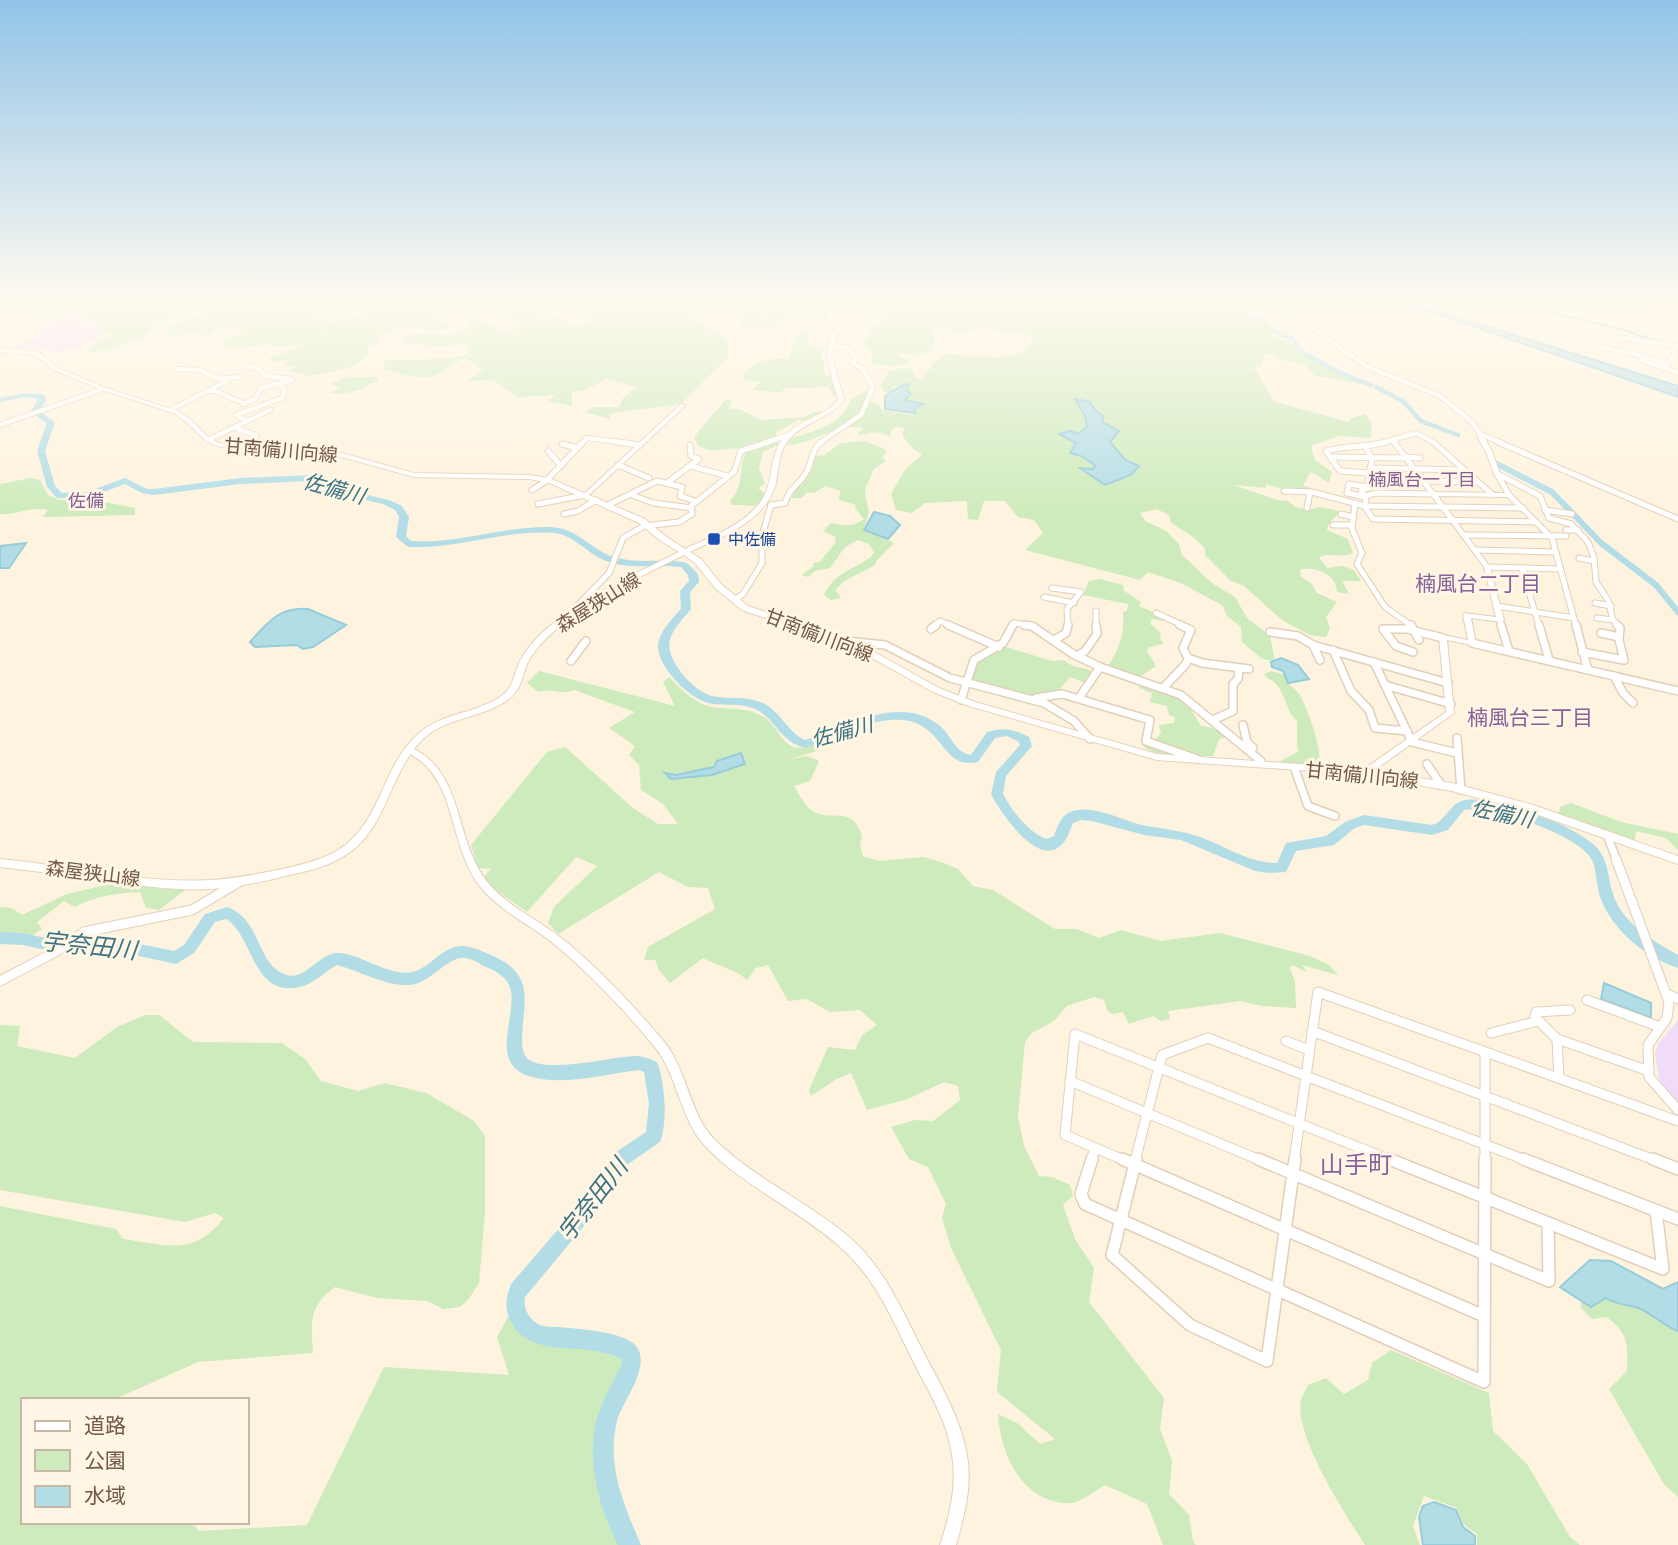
<svg xmlns="http://www.w3.org/2000/svg" width="1678" height="1545" font-family="Cabin,'Noto Sans JP',sans-serif">
	<rect width="100%" height="100%" fill="#fef3de"/>
	<g fill="#f0dbf9">
		<polygon points="78,315 107,336 56,353 48,349 13,348 40,336 37,333 50,320"/>
		<polygon points="1678,1020 1678,1104 1660,1082 1655,1054 1659,1043"/>
	</g>
	<g fill="#cdebbc">
		<path d="M36 300H229L155 324C140 345 114 347 91 353L90 348 101 339 114 335 81 316 78 309 52 317 23 312Z"/>
		<path d="M233 300H307L321 310 318 317 331 321C322 335 299 346 282 347 275 347 267 343 260 345 248 347 239 348 226 347L223 342 240 333 244 327 217 330 209 336 194 332 172 337 166 327Z"/>
		<path d="M371 300H461L459 305 466 307 434 318 453 325 434 332 411 326H396L387 334 373 335 381 339 367 348 369 355C352 371 327 372 305 377V373L289 372 295 367 283 365 290 359 276 362 268 359 302 345 339 319 354 318 363 314Z"/>
		<path d="M575 300 688 302 692 309 689 312 706 315 698 323 727 339 729 356 681 404 612 413 609 419 585 412 594 407H619L623 398 637 387 607 379 585 390 572 392V406L548 401 555 395 518 397 493 380 466 381 483 370 465 358C452 363 443 373 434 376 418 381 397 372 382 369L385 360 445 359 467 355 469 350 466 344 425 347 422 343 407 344 401 339C421 326 448 343 469 328L468 321 474 318 496 325V329L503 333 525 326 495 314 515 304 524 310 554 315 573 325 586 323 592 314 568 309 576 304Z"/>
		<polygon points="715,300 833,300 833,302 820,317 790,318 775,323 776,329 742,328 737,313"/>
		<path d="M862 300H1165L1178 304C1188 299 1225 301 1233 305L1225 310 1253 317 1272 329V338L1289 341 1298 351 1371 386 1316 376 1304 364 1280 360 1272 354 1265 353 1261 365 1254 368 1275 402 1349 422 1352 418 1365 414 1372 423 1371 438 1339 436 1311 446 1315 460 1332 472 1329 483 1311 472 1303 485 1321 492 1282 489 1266 484V488L1234 485 1277 500 1288 501 1295 507 1308 510 1320 507 1340 511 1328 525 1327 530 1348 539 1353 553C1339 559 1331 552 1319 557L1327 568 1343 566 1354 570 1361 581H1342L1349 594 1337 592C1336 574 1318 567 1301 569L1300 576 1312 584 1317 593 1337 602 1326 617 1330 628 1326 637 1310 635 1282 620 1244 586 1231 581 1205 555V548L1192 536 1171 523 1169 515 1157 509 1140 513 1145 521 1166 531 1179 544 1182 555 1213 584 1235 597 1247 618 1270 636 1275 661 1262 659 1242 642 1241 627 1227 616 1223 606 1183 584 1148 572 1140 580 1025 550 1043 533 1034 520 1018 517 1005 501H984L978 520 968 519 967 501 925 503 912 513 896 510 891 494 906 468 922 455 911 447 902 435 904 428 896 427 891 431V436L875 432 860 435 858 433 864 428C833 422 816 444 787 445L790 438C813 432 844 424 851 399L867 390 869 394 866 399 877 404 884 411 915 415V408L923 404 904 400 910 394 907 391 910 384 892 387 894 391 886 393 880 386 889 371 901 368 912 369 915 378 922 379 926 371 932 368V363L947 354 997 357 1022 353 1033 342 1032 336 983 328 956 333 941 326 939 327 940 330 931 333 936 337 930 351 914 356 900 353V356L910 362 909 364 891 366 872 364 873 355 863 342 873 334 866 330 880 324 882 316 878 315 881 310 860 303Z"/>
		<path d="M806 330 810 332 806 345 823 351 820 358 825 362 823 373 830 376 837 395 833 396 829 387 788 388 778 393 753 390 760 382 745 380 743 376C755 358 768 359 788 359L799 331Z"/>
		<path d="M349 377H377L379 380C362 389 349 396 329 393L341 388 330 384Z"/>
		<path d="M733 399 729 405 731 409H739L761 420 805 417 813 412 826 411 809 421 798 420 776 433 778 445 763 452 759 468 765 484 758 488 766 494C754 513 750 503 732 505L730 501C746 484 737 469 747 450 729 444 715 457 698 445L694 437 725 400Z"/>
		<path d="M865 441 886 450 887 452 882 457 886 461 874 469 865 489C867 514 873 504 863 530L894 543 877 560 875 565 846 580 835 590 841 598 831 600 824 595C834 573 852 570 871 557L874 552 869 544 858 540 845 547 830 568 815 571 808 577 802 575 814 566 813 563 820 562 835 543 836 537 823 531 831 523C843 526 854 527 864 519L855 508 856 505 838 499 841 491 825 486 814 493 807 492 802 498H792L794 490 807 476 815 456 825 455 840 443Z"/>
		<path d="M30 478 40 480 48 495 59 500H73L95 496V500L135 508V515L43 517 48 510C28 506 19 515 0 514V484Z"/>
		<path d="M1100 579 1123 585 1124 591 1141 602 1139 606 1166 618 1163 621 1152 619 1150 624 1161 633 1160 639 1164 644 1149 647 1147 651 1156 666 1138 678 1108 666C1119 650 1125 632 1123 612L1127 611 1128 604 1083 595 1089 581Z"/>
		<path d="M1006 647 1052 661 1063 660 1073 666 1090 670 1092 675 1085 683 1070 677 1057 693 1029 698 1018 691 1008 692 972 684C976 657 983 658 1006 647Z"/>
		<path d="M539 671 675 706 663 682 669 677C683 691 698 707 719 708 734 709 748 708 762 716 783 728 781 757 813 745L817 751 786 760 807 756 819 761 810 781 794 786C799 794 806 809 816 813 836 821 853 805 862 837L860 845 863 856 878 861 923 857 941 862 958 869 973 886 993 890 1055 929H1077L1099 938 1121 930 1161 941 1220 933 1310 956 1329 965 1338 975 1302 965 1307 972 1292 965 1290 969 1295 981 1296 1008 1262 1006 1240 1001 1168 1011 1170 1019 1161 1021 1153 1016 1129 1024 1123 1012 1113 1014 1108 1011 1104 1000 1094 997 1067 1006 1054 1021 1032 1033 1025 1042 1018 1117 1024 1146 1039 1176 1052 1177 1070 1185 1073 1196 1063 1205 1075 1239 1094 1268 1089 1302 1164 1398 1160 1429 1172 1461 1169 1494 1189 1515 1193 1541 1196 1545H1163L1147 1504 1105 1485C1096 1490 1081 1502 1071 1503 1024 1505 1000 1455 998 1414L1017 1423 1040 1444 1055 1439 997 1392 1001 1350 951 1248 942 1218 946 1204 928 1167 909 1159 891 1127 915 1120 933 1121 960 1100 958 1086 944 1082 908 1099 867 1110 851 1073 835 1080 811 1096 809 1090 828 1047 855 1050 862 1035 877 1025 860 1010 830 1012 807 999 788 1001 768 965 756 968 747 980C734 968 719 967 703 958L670 983 659 970 655 960H644L648 947 715 909 708 888 688 887 659 872 558 934 548 923 554 907 597 866 576 857 527 912 496 890 484 877 491 869 478 868 471 845 547 752 565 747 633 808 658 824H678L663 804 641 790 639 765 629 755 635 746 609 728 635 712 574 690C561 696 551 687 538 692L527 683Z"/>
		<path d="M1271 671 1285 675C1287 686 1296 688 1301 697 1309 714 1322 747 1319 766L1279 762 1299 751 1297 745V721C1286 711 1286 696 1277 685 1273 680 1268 680 1264 674Z"/>
		<path d="M1141 684C1172 694 1185 695 1201 726L1219 729 1226 737 1219 739 1213 756C1193 755 1157 761 1142 745L1151 744 1161 733 1159 725 1174 723 1175 717 1169 715 1167 706 1150 702 1152 693 1139 688Z"/>
		<polygon points="1571,803 1621,822 1678,834 1678,850 1666,838 1636,831 1635,840 1625,839 1558,813 1561,806"/>
		<path d="M119 882 185 890 159 910 146 908 140 892C116 893 96 896 74 907L64 901 37 922 42 929 20 943 0 938V908C9 905 15 910 22 915L67 894Z"/>
		<path d="M145 1015H159L193 1042 282 1043 305 1059 321 1081 358 1091 385 1083 426 1093 474 1121 485 1136V1213L479 1283 468 1300 459 1307 443 1309 427 1301 377 1298 335 1287C308 1307 311 1322 313 1353L198 1362 113 1400H23V1522H193L198 1531 307 1525 384 1367 509 1375 497 1337 510 1313 518 1316C529 1359 592 1343 625 1349L634 1367 610 1425 613 1495 621 1530 632 1545H0V1206L116 1229 123 1239C167 1245 193 1257 224 1218L215 1213 185 1222 0 1190V1025L20 1026 17 1046 75 1058 117 1027Z"/>
		<path d="M1606 1298C1617 1306 1626 1305 1638 1309 1652 1314 1663 1326 1678 1331V1497L1664 1484 1609 1389 1627 1371C1628 1346 1629 1332 1606 1317L1592 1319 1581 1308V1302L1591 1308Z"/>
		<path d="M1391 1350 1489 1393 1493 1431 1527 1464 1570 1537 1580 1545H1477V1534L1463 1524 1457 1508 1424 1496 1413 1526 1420 1545H1365C1344 1512 1300 1445 1300 1406 1300 1399 1305 1391 1308 1385L1326 1378 1344 1394 1368 1380 1372 1363Z"/>
	</g>
	<g fill="#b2dde7" stroke="#97ccda" stroke-width="2">
		<polygon points="1365,300 1374,300 1373,301 1376,303 1408,302 1678,386 1678,397 1435,313"/>
		<polygon points="909,384 907,391 911,394 904,400 924,404 915,408 915,413 885,409 885,396 901,386"/>
		<polygon points="1075,399 1090,402 1095,410 1102,415 1103,422 1119,431 1110,442 1125,460 1139,466 1131,475 1105,485 1080,468 1093,469 1095,465 1081,456 1070,453 1076,443 1059,434 1071,431 1078,434 1087,427 1085,416"/>
		<polygon points="874,512 890,516 900,525 888,539 864,530"/>
		<polygon points="26,543 9,568 0,568 0,546"/>
		<path d="M308 609 346 625 313 647 303 649 297 645 255 647 250 642C268 622 279 607 308 609Z"/>
		<polygon points="1281,658 1298,665 1309,679 1288,683 1283,671 1272,667 1271,662"/>
		<polygon points="741,753 745,764 712,775 671,779 665,773 676,775 714,767 717,761"/>
		<polygon points="1604,983 1651,1003 1651,1018 1601,999"/>
		<path d="M1590 1260 1611 1261 1663 1289 1678 1282V1331C1663 1326 1652 1313 1638 1308 1626 1304 1617 1305 1606 1298L1591 1307 1560 1287Z"/>
		<polygon points="1434,1502 1456,1510 1463,1527 1475,1536 1475,1545 1423,1545 1419,1517 1423,1506"/>
	</g>
	<g fill="none" stroke-linecap="round" stroke-linejoin="round">
		<g stroke="#97ccda" stroke-width="2">
			<polyline points="1421,300 1437,305"/>
			<polyline points="1456,307 1516,304 1621,329 1653,340"/>
			<polyline points="825,322 823,318 826,313"/>
		</g>
		<g stroke="#b2dde7" stroke-width="4.5">
			<polyline points="1216,300 1215,304 1262,321 1276,332 1293,339 1300,351 1338,372 1371,385"/>
			<polyline points="1376,387 1403,401 1421,421 1458,435"/>
		</g>
		<polyline stroke="#b2dde7" stroke-width="6" points="1495,463 1552,492 1601,543 1656,585 1678,612"/>
		<g fill="#b2dde7" fill-rule="evenodd">
			<path d="M26 393 44 395 46 400 39 411 55 422 45 451 55 486 62 493 87 492 125 478 147 489H154L240 478 313 475 338 488 389 500 402 506 409 517 406 536 411 541C458 544 503 526 550 527 580 528 591 552 618 558 640 564 664 558 687 563L698 574 699 582 690 592 691 609C684 618 673 628 670 640 664 659 694 692 712 696 730 700 748 695 765 704 781 713 788 732 805 740 845 727 901 693 940 726 951 735 955 753 971 755L987 732C1006 727 1011 729 1029 737L1032 746 1006 776 1003 794C1013 812 1027 831 1046 839L1054 836C1057 828 1060 818 1068 813 1089 802 1121 820 1142 825 1162 829 1181 830 1200 837 1226 846 1248 863 1277 863L1286 843 1326 836 1345 822 1364 815 1432 825C1447 821 1449 803 1465 800 1494 795 1579 826 1598 849 1609 862 1608 879 1613 894 1622 923 1653 941 1678 955V968C1645 957 1612 930 1600 897 1596 885 1597 871 1592 860 1578 834 1492 806 1464 810L1448 830 1432 835 1364 825 1355 828 1334 845 1296 851 1286 872 1268 873 1255 871 1181 840 1144 835 1092 821 1081 820 1073 823C1070 829 1068 838 1063 843 1039 872 1000 811 991 794L996 772 1020 745 1019 742 1007 736 995 738 978 762C942 771 943 723 903 720 869 717 836 739 805 748 778 740 777 720 755 709 741 702 723 707 708 703 689 698 656 666 658 644 660 631 672 619 681 609L680 591 689 581 688 575 681 567C656 564 630 570 606 561 587 554 575 535 554 533 505 529 457 550 408 547L396 537 399 517 395 510 383 504 332 492 311 481 240 484 154 495 142 493 125 484 88 498H57L47 487 37 451 47 423 31 412 38 399 26 397 0 402V398Z"/>
			<path d="M227 907C261 919 256 962 284 974 304 983 317 955 336 953 356 951 389 977 413 972 433 967 445 941 469 947 479 949 489 954 499 959 535 977 523 1005 522 1038 522 1044 522 1053 527 1058 543 1075 614 1056 636 1056 643 1056 650 1059 657 1062 665 1082 668 1122 660 1142L628 1164 604 1202 525 1297C523 1308 528 1318 538 1324 543 1327 553 1327 559 1327 578 1329 623 1331 636 1346 652 1366 623 1400 617 1421 606 1465 624 1505 641 1545H618C599 1509 586 1459 597 1418 603 1399 613 1382 622 1364V1360C615 1354 605 1353 596 1351 566 1346 527 1353 511 1322 504 1308 506 1298 511 1284L592 1190 616 1152 646 1132 649 1104 644 1072 639 1070C607 1074 563 1086 532 1077 483 1064 523 1009 508 983 503 975 494 970 486 967 480 964 473 959 466 958 448 955 431 984 409 985 385 986 360 971 337 965 324 972 314 984 300 987 252 998 254 936 226 919L215 922 194 953 176 964 111 950 41 949 23 945 0 944V932L23 933 41 937 111 938 174 951 184 945 205 914Z"/>
		</g>
		<g stroke="#e2cfba" stroke-width="6">
			<g id="minor-far4">
				<polyline points="1258,300 1302,321 1366,366 1440,396 1473,423 1480,434 1502,443"/>
				<polyline points="1672,310 1669,323 1678,338"/>
				<polyline points="1617,337 1678,346"/>
				<polyline points="1599,347 1628,352 1666,364"/>
				<polyline points="1641,360 1678,373"/>
				<polyline points="248,366 260,370 266,376 292,379"/>
				<polyline points="1663,367 1674,357 1675,346"/>
				<polyline points="178,369 200,370 218,379 239,377"/>
				<polyline points="208,391 215,391 245,404"/>
				<polyline points="243,404 256,398 261,388 293,380"/>
				<polyline points="170,410 227,381 222,379"/>
				<polyline points="245,420 236,415 282,398 285,391 279,384"/>
				<polyline points="0,425 103,389"/>
				<polyline points="235,428 256,435 243,443"/>
				<polyline points="208,440 270,410"/>
				<polyline points="1393,440 1396,443"/>
				<polyline points="582,443 587,438 628,443"/>
				<polyline points="764,443 789,435"/>
				<polyline points="819,443 861,415 873,387 862,368 853,364 855,358 848,348 830,345"/>
				<polyline points="1381,443 1416,433 1435,443"/>
			</g>
		</g>
		<g stroke="#e2cfba" stroke-width="7">
			<g id="minor-far3">
				<polyline points="615,442 640,445"/>
				<polyline points="1394,442 1433,494"/>
				<polyline points="1433,442 1493,495"/>
				<polyline points="1498,442 1678,519"/>
				<polyline points="562,444 578,448"/>
				<polyline points="237,447 245,442"/>
				<polyline points="1366,448 1372,459 1367,489 1362,489 1361,493 1366,496 1365,507 1373,519 1536,522"/>
				<polyline points="548,451 561,466"/>
				<path d="M1328 454 1326 451C1347 445 1366 448 1387 442"/>
				<polyline points="1329,455 1340,471 1369,473"/>
				<polyline points="1330,457 1406,458"/>
				<polyline points="1406,457 1420,458"/>
				<polyline points="618,465 649,478"/>
				<polyline points="691,466 727,476"/>
				<polyline points="1370,468 1464,470"/>
				<polyline points="1496,473 1540,496 1549,518 1571,524 1588,542 1594,558 1596,582 1608,600 1613,620"/>
				<polyline points="1368,480 1477,482"/>
				<polyline points="668,482 699,459 691,456 690,445"/>
				<polyline points="532,490 546,481 583,442"/>
				<polyline points="1284,491 1312,492 1365,506 1523,508"/>
				<polyline points="632,495 653,503 692,508"/>
				<polyline points="1509,495 1552,538 1576,626"/>
				<polyline points="1366,496 1375,493 1433,494"/>
				<polyline points="1366,497 1347,493 1349,484 1367,487"/>
				<polyline points="1355,503 1352,529 1362,553 1357,564 1385,607 1412,626"/>
				<polyline points="538,504 585,495"/>
				<polyline points="608,505 657,481 682,487 680,496 695,501"/>
				<path d="M771 505 785 503C790 486 800 485 807 471 812 461 812 448 822 442"/>
				<polyline points="1307,508 1310,492"/>
				<polyline points="1545,510 1572,514"/>
				<polyline points="564,514 578,511 596,500"/>
				<polyline points="1341,514 1353,517"/>
				<polyline points="1333,525 1351,525"/>
				<polyline points="1566,530 1578,530"/>
				<polyline points="1463,535 1566,536"/>
				<polyline points="1475,550 1556,552"/>
				<polyline points="1579,558 1594,561"/>
				<polyline points="1487,567 1560,569"/>
				<polyline points="1522,568 1539,626"/>
				<polyline points="1052,588 1081,592 1067,609 1068,626"/>
				<polyline points="1044,597 1074,603"/>
				<polyline points="735,600 743,594 762,563 762,536 771,505"/>
				<polyline points="1595,603 1611,606"/>
				<polyline points="1497,606 1574,618"/>
				<polyline points="575,612 573,611 577,606 609,573 623,538 644,526 679,522 692,514 691,506 734,472 741,451 769,442"/>
				<polyline points="1156,613 1184,626"/>
				<polyline points="1597,618 1613,620 1619,626"/>
				<polyline points="1500,620 1502,626"/>
				<polyline points="1014,623 1033,626"/>
				<polyline points="934,626 940,621 952,626"/>
				<polyline points="1012,626 1014,623"/>
				<polyline points="1096,626 1096,611"/>
			</g>
		</g>
		<g stroke="#e2cfba" stroke-width="10">
			<g id="minor-far2">
				<polyline points="948,625 999,647"/>
				<polyline points="1024,625 1032,626 1073,654 1100,667 1181,695 1261,761"/>
				<polyline points="1180,625 1191,630 1183,648 1188,658 1202,663 1249,669"/>
				<polyline points="1411,625 1419,640"/>
				<polyline points="1501,625 1509,651"/>
				<polyline points="1539,625 1549,660"/>
				<polyline points="1576,625 1587,667"/>
				<polyline points="931,629 936,625"/>
				<polyline points="1270,632 1298,636 1313,645 1448,683"/>
				<polyline points="1601,633 1619,637"/>
				<polyline points="1054,640 1066,633 1068,625"/>
				<polyline points="846,641 885,645 950,678 1044,703 1074,721 1090,739"/>
				<polyline points="1472,643 1678,691"/>
				<polyline points="1313,645 1320,660"/>
				<polyline points="1333,650 1351,691 1369,710 1375,728 1407,731"/>
				<polyline points="1413,652 1396,646 1383,629 1407,629 1443,638"/>
				<polyline points="1582,652 1624,660 1619,640 1620,628 1617,625"/>
				<polyline points="1077,656 1085,651 1097,634 1096,625"/>
				<polyline points="571,661 586,641"/>
				<polyline points="1374,662 1412,742 1457,753"/>
				<polyline points="1614,676 1623,693 1633,703"/>
				<polyline points="1385,685 1451,704"/>
				<polyline points="1164,687 1186,664 1188,658"/>
				<polyline points="1036,698 1062,694 1150,720 1146,741 1197,759"/>
				<polyline points="1079,698 1100,667"/>
				<polyline points="961,700 974,660 1003,643 1013,625"/>
				<polyline points="1213,720 1233,711 1233,684 1238,679 1239,669"/>
				<polyline points="1243,725 1247,742 1253,748"/>
				<polyline points="1457,738 1461,790"/>
				<polyline points="1427,764 1441,785"/>
				<polyline points="1294,767 1308,806 1335,816"/>
				<polyline points="1607,835 1617,861"/>
			</g>
		</g>
		<g stroke="#e2cfba" stroke-width="11">
			<g id="minor-far1">
				<polyline points="1616,859 1669,1002 1667,1018 1648,1045 1649,1077 1678,1110"/>
				<polyline points="0,981 55,952 84,932 192,910 239,882"/>
				<polyline points="1667,994 1678,999"/>
				<polyline points="1587,1000 1660,1027"/>
				<polyline points="1570,1010 1536,1012 1535,1017 1557,1039 1649,1071"/>
				<polyline points="1312,1031 1657,1161"/>
				<polyline points="1491,1033 1538,1021"/>
				<polyline points="1557,1039 1559,1078"/>
				<polyline points="1286,1041 1309,1050"/>
				<polyline points="1306,1076 1528,1161"/>
				<polyline points="1306,1076 1318,992 1678,1121"/>
				<polyline points="1070,1081 1262,1161"/>
				<polyline points="1091,1161 1095,1148"/>
				<polyline points="1126,1161 1065,1135 1075,1034 1393,1161"/>
				<polyline points="1135,1161 1162,1055 1208,1038 1306,1076"/>
				<polyline points="1294,1161 1306,1076"/>
				<polyline points="1485,1161 1485,1052"/>
			</g>
		</g>
		<g stroke="#e2cfba" stroke-width="14">
			<g id="minor">
				<polyline points="1092,1159 1081,1194 1085,1204 1484,1382 1485,1159"/>
				<polyline points="1122,1159 1484,1316"/>
				<polyline points="1136,1159 1112,1255 1190,1325 1267,1361 1295,1159"/>
				<polyline points="1258,1159 1549,1281 1548,1223"/>
				<polyline points="1389,1159 1663,1269 1656,1211"/>
				<polyline points="1523,1159 1678,1219"/>
				<polyline points="1653,1159 1678,1169"/>
			</g>
		</g>
		<g stroke="#e2cfba" stroke-width="2">
			<g id="tertiary">
				<polygon points="681,404 686,405 588,496 584,496 584,494"/>
				<polygon points="1478,433 1483,434 1493,454 1500,474 1512,495 1509,497 1438,496 1490,567 1504,620 1500,622 1471,618 1476,643 1475,645 1472,645 1447,640 1454,713 1375,770 1374,775 1368,775 1366,769 1367,767 1446,712 1439,637 1440,635 1443,635 1468,640 1463,615 1464,613 1496,617 1484,567 1430,494 1433,492 1505,493 1494,474 1487,454 1478,438"/>
				<path d="M408 746C466 770 453 841 488 883 508 906 536 919 560 937 596 965 631 1003 661 1038 688 1068 688 1113 715 1140 754 1178 806 1201 848 1236 886 1269 902 1311 925 1355 943 1390 963 1422 968 1462 971 1491 964 1517 956 1545H940C949 1518 956 1491 953 1462 949 1424 932 1398 915 1365 893 1321 877 1279 839 1246 798 1210 745 1187 707 1148 679 1120 679 1076 654 1046 626 1012 588 972 554 944 531 925 503 913 483 890 451 854 457 793 423 763 418 758 411 755 405 751L404 749Z"/>
			</g>
		</g>
		<g stroke="#e9d2b9" stroke-width="2">
			<path id="secondary" d="M888 300H895L856 312 848 318 835 339 833 359 844 400C829 419 806 421 791 437 779 449 779 467 776 483 766 522 722 536 690 552L701 559 721 584 748 606 860 644 939 688 975 702 1157 754 1354 768 1452 783 1533 805 1678 856V864L1527 811 1452 791 1354 774 1157 760 969 706 933 692 854 648 742 610 715 588 695 563 684 555C638 578 575 606 540 645 536 650 531 655 528 662 522 675 522 689 509 699 484 718 446 717 423 739 385 777 388 837 335 861 321 868 305 872 289 875 264 882 237 887 211 889 178 891 144 886 111 882 74 876 37 871 0 867V859C68 865 143 884 210 880 231 879 252 875 273 871 292 867 312 863 329 855 383 829 378 770 418 734 442 712 478 714 504 694 514 685 514 673 520 661 524 654 529 646 535 640 571 602 633 575 679 552L658 539 639 523 547 482 529 479 414 477 338 456 216 446 204 439 185 421 174 413 105 391 54 370 35 355 0 352V348L39 352 58 368 109 389 178 411 189 418 208 437 219 443 338 452 414 473 529 475 549 478 645 519 664 535 685 549C714 535 758 521 768 486 773 469 772 450 785 436 800 419 824 417 838 400L827 359 829 339 844 316 852 310Z"/>
		</g>
		<g stroke="#fff" stroke-width="3">
			<polygon id="trunk" points="1629,300 1638,300 1678,310 1678,314"/>
		</g>
		<use href="#minor-far4" stroke="#fff" stroke-width="4.5"/>
		<use href="#minor-far3" stroke="#fff" stroke-width="5"/>
		<use href="#minor-far2" stroke="#fff" stroke-width="7"/>
		<use href="#minor-far1" stroke="#fff" stroke-width="9"/>
		<use href="#minor" stroke="#fff" stroke-width="11"/>
		<use href="#tertiary" fill="#fff" fill-rule="evenodd"/>
		<use href="#secondary" fill="#fff" fill-rule="evenodd"/>
		<use href="#trunk" fill="#fec792" fill-rule="evenodd"/>
	</g>
	<linearGradient id="sky" x2="0" y2="1"><stop stop-color="#92c4e8"/><stop offset="0.58" stop-color="#fffaf0"/><stop offset="1" stop-color="#fffaf0" stop-opacity="0"/></linearGradient>
	<rect width="1678" height="516" fill="url(#sky)"/>
	<rect fill="#1a4fb4" stroke="#fff6e5" stroke-width="2.5" x="707" y="532" width="14" height="14" rx="3.5"/>
	<g text-anchor="middle" stroke-width="6" stroke-linejoin="round" paint-order="stroke">
		<g font-size="16" fill="#164399" stroke="#fff6e5" text-anchor="start">
			<text x="728" y="545">中佐備</text>
		</g>
		<g font-size="18" fill="#886098" stroke="#fff6e5">
			<text x="1422" y="486">楠風台一丁目</text>
			<text x="86" y="507">佐備</text>
		</g>
		<g font-size="19" fill="#745845" stroke="#fff6e5">
			<text transform="translate(281 450) rotate(5)" y="7">甘南備川向線</text>
			<text transform="translate(598 602) rotate(-32)" y="7">森屋狭山線</text>
			<text transform="translate(819 635) rotate(21)" y="7">甘南備川向線</text>
			<text transform="translate(1362 775) rotate(6)" y="7">甘南備川向線</text>
			<text transform="translate(93 873) rotate(7)" y="7">森屋狭山線</text>
		</g>
		<g font-size="21" font-style="italic" fill="#3b7383" stroke="#fff6e5">
			<text transform="translate(334 489) rotate(15)" y="7">佐備川</text>
			<text transform="translate(842 732) rotate(-15)" y="7">佐備川</text>
			<text transform="translate(1502 814) rotate(12)" y="7">佐備川</text>
		</g>
		<g font-size="21" fill="#886098" stroke="#fff6e5">
			<text x="1478" y="591">楠風台二丁目</text>
			<text x="1530" y="725">楠風台三丁目</text>
		</g>
		<g font-size="24" font-style="italic" fill="#3b7383" stroke="#fff6e5">
			<text transform="translate(89 946) rotate(6)" y="8">宇奈田川</text>
			<text transform="translate(593 1200) rotate(-52)" y="8">宇奈田川</text>
		</g>
		<g font-size="24" fill="#886098" stroke="#fff6e5">
			<text x="1356" y="1173">山手町</text>
		</g>
	</g>
	<rect x="21" y="1398" width="228" height="126" fill="#fff6e5" stroke="#c7b7a5" stroke-width="2"/>
	<rect x="35" y="1421" width="35" height="10" fill="#ffffff" stroke="#c7b7a5" stroke-width="2"/>
	<text x="84" y="1433" font-size="21" fill="#745845">道路</text>
	<rect x="35" y="1450" width="35" height="21" fill="#cdebbc" stroke="#c7b7a5" stroke-width="2"/>
	<text x="84" y="1468" font-size="21" fill="#745845">公園</text>
	<rect x="35" y="1486" width="35" height="21" fill="#b2dde7" stroke="#c7b7a5" stroke-width="2"/>
	<text x="84" y="1503" font-size="21" fill="#745845">水域</text>
</svg>
